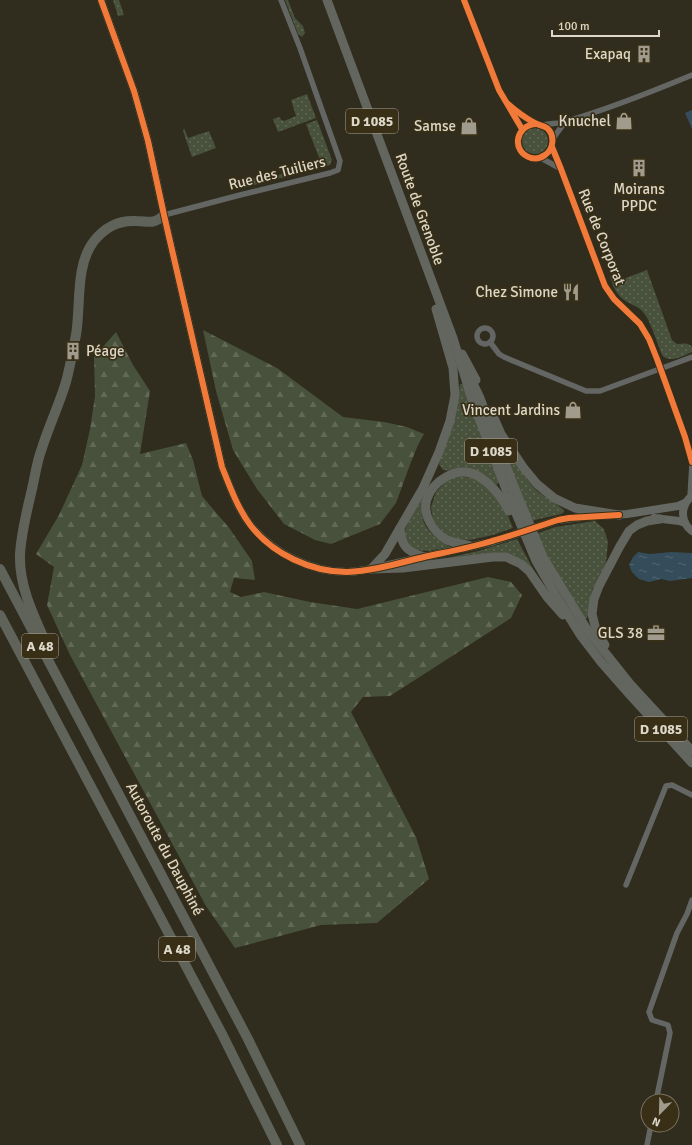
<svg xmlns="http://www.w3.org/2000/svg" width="692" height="1145" font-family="Signika,sans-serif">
	<defs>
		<pattern id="grass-dots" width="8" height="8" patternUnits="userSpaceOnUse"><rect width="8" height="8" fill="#48513b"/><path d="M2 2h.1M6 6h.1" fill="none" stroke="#626956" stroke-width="1.8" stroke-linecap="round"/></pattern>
		<pattern id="forest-firs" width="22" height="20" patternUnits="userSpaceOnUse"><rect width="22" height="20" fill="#48513b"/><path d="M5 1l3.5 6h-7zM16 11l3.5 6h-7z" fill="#626956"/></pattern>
		<pattern id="water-ripples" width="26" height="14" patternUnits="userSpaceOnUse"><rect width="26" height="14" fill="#354d5b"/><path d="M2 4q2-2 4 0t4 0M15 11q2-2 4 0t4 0" fill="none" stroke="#526671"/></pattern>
	</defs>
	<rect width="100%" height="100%" fill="#302c1e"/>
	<g fill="url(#grass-dots)">
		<polygon points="113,0 119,0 124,15 118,16"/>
		<polygon points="285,0 288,0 295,18 303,26 305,33 302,37 298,34"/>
		<polygon points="307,94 316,118 278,132 273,119 280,117 281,120 283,120 284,121 296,116 291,100"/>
		<polygon points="317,120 332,160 330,165 243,188 239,184 262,175 265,180 320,160 306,124"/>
		<polygon points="184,128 188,138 209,131 216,148 192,157 183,131"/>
		<circle cx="535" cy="141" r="13"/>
		<path d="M647 270 672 340 677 344C683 344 688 342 692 347V352C683 356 670 364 662 355 657 343 651 321 643 312 639 307 633 305 627 302 617 296 613 287 610 276L623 279Z"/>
		<polygon points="460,384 463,384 499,480 497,485 482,474 443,470 439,464 455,414"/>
		<path d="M499 435C510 453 520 472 534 488 543 497 555 502 564 510V512L561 514 535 520 530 522Z"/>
		<polygon points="458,476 473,478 485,484 506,511 513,528 493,535 470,540 453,539 442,531 433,520 431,507 436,492 446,481"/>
		<path d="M422 495 424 498C424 503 422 509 422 514 423 530 438 539 450 547L428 551 415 550 406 542 404 533 408 523Z"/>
		<polygon points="595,521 604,529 608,542 606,563 592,590 588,615 587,618 583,619 560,582 536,534 555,527"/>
		<polygon points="517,539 533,569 516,558 440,561 442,559 478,551"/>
	</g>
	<g fill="url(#forest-firs)">
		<polygon points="203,330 277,368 343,417 384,422 407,427 424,434 418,445 411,462 396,503 380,524 331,544 315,540 284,524 257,489 233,450 216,391"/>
		<polygon points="116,332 133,365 150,391 140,454 186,443 193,460 202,496 230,529 252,561 255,580 234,578 230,592 241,597 264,592 310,602 357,609 488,577 511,582 522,595 511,618 390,696 363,697 351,712 416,837 429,879 377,923 321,925 235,948 206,906 124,755 70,655 47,605 54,567 36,554 59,515 82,465 90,429 95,396 94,357"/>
	</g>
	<g fill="url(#water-ripples)">
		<polygon points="692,110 692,129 685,113"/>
		<polygon points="638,552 650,554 671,552 692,553 692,578 670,581 661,579 649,582 639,579 632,572 629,565 633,557"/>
	</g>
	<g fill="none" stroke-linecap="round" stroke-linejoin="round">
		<g stroke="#636663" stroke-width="5.5">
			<polyline points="464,0 499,90 522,129"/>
			<path d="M508 104C516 111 524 117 533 122 537 125 542 125 547 128 555 135 554 149 545 155 541 158 536 159 531 158 511 152 515 126 535 124"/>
			<path d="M543 125C551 123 559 124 567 121 609 109 651 92 692 75"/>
			<polyline points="553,142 554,137 565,122"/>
			<polyline points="552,147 561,169 605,286 614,299 640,324 649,339 657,359 685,437 692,462"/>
			<polyline points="541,158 561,169"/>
			<polyline points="164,215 240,195 330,173 338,170 340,161 300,48 281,0"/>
			<circle cx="485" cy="336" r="8"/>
			<polyline points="490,342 499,354 504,357 586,391 600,391 692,357"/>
			<polyline points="690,497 692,464"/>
			<polyline points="626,885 666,786 672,785 692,795"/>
			<polyline points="656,1101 670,1033 668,1025 652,1020 649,1012 677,933 687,914 692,900"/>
			<polyline points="647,1145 651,1125"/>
		</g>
		<g stroke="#656863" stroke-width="8">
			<path d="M101 0 134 91 148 141 164 215 222 467C230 487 238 510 252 527 275 554 311 572 347 572 355 572 363 570 371 569L491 542"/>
			<path d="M692 496C680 505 680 522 692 531"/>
			<polyline points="582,517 627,514 678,506 685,503"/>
			<polyline points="654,518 679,521 685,523"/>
		</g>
		<g stroke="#63665f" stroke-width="9">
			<polyline points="327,0 453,338 472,400 507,492 536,561 558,599 581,636 601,662 630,695 692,763"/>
			<polyline points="462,354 476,380"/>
			<polyline points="470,377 480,398 515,489 543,557 588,631 635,690"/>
			<polyline points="491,411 501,434 523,467 537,484 554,498 575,508 619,515"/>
			<path d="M400 528C401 546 407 552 425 557"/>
			<path d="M471 546C463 544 454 543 447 540 433 532 422 515 427 499 433 481 455 467 474 474 479 476 484 480 489 484 497 492 504 501 509 511"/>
			<polyline points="371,569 385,554 423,488 439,452 450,421 455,395 453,368 436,309"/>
			<polyline points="371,569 403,568 493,557 506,557 521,564 529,571 547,597 563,615"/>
			<polyline points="605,645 596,630 592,614 594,599 599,586 620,546 629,531 637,525 647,521 660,519"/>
			<polyline points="632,686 692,751"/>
		</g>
		<g stroke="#60635a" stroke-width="10">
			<polyline points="0,569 248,1039 300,1145"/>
			<polyline points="0,615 222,1034 277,1145"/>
			<path d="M49 650C36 620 19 589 20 555 21 533 27 511 32 489 35 476 37 461 42 448 49 426 59 405 66 382 70 367 73 350 76 335 81 305 75 265 94 241 105 227 118 220 136 221 148 221 154 225 164 215"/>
		</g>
		<polyline stroke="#656863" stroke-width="8" points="491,542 558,520 582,517"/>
		<g stroke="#382f16" stroke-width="8">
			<g id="cycleway">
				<path d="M101 0 134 91 148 141 164 215 222 467C230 487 238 509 251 526 273 554 311 572 347 572 373 571 399 563 424 557 447 552 470 548 492 541 514 535 536 527 558 520L569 518 619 515"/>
				<polyline points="464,0 499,90 522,129"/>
				<path d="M508 104C516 111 524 117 533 122 537 125 542 125 547 128 555 135 554 149 545 155 541 158 536 159 531 158 511 152 515 126 535 124"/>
				<polyline points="552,147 561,169 605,286 614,299 640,324 649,339 657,359 685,437 692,462"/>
			</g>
		</g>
		<use href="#cycleway" stroke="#f17a3a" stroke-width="6"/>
	</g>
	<defs>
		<g id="building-bare" transform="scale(1.38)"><path d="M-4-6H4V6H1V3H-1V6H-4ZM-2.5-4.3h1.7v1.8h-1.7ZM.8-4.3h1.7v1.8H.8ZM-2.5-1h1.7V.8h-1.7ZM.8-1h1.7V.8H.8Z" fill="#a09b8d" stroke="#382f16" stroke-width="2.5" paint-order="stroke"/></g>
		<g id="shop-bare" transform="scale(1.38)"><path d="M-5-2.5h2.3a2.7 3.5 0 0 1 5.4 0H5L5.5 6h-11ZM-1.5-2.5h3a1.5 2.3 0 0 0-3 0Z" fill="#a09b8d" stroke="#382f16" stroke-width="2.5" paint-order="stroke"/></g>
		<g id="restaurant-bare" transform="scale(1.38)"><path d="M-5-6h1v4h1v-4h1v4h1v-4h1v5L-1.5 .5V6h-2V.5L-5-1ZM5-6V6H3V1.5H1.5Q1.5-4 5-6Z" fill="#a09b8d" stroke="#382f16" stroke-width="2.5" paint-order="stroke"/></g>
		<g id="office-bare" transform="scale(1.38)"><path d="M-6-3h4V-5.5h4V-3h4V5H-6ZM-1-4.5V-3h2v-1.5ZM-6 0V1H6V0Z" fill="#a09b8d" stroke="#382f16" stroke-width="2.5" paint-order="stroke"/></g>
	</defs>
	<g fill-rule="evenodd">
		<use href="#building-bare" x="644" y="54"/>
		<use href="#shop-bare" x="624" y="121"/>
		<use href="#shop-bare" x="469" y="126"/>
		<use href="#building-bare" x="639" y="168"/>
		<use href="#restaurant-bare" x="571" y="292"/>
		<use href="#building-bare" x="73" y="351"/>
		<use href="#shop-bare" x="573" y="410"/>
		<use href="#office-bare" x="656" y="633"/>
	</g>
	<g text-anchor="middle" stroke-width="3.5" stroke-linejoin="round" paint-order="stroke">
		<g fill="#382f16" stroke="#aca593" stroke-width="1">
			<rect x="346" y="109" width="52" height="24" rx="3"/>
			<rect x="465" y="439" width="52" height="24" rx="3"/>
			<rect x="22" y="634" width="36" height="24" rx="3"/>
			<rect x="635" y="717" width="52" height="24" rx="3"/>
			<rect x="159" y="937" width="36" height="24" rx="3"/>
		</g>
		<g font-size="14" font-weight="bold" fill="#ddd7c9">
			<text x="372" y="126">D 1085</text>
			<text x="491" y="456">D 1085</text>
			<text x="40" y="651">A 48</text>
			<text x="661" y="734">D 1085</text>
			<text x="177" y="954">A 48</text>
		</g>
		<g font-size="15" fill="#ddd7c9" stroke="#382f16" text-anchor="end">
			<text x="631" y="59">Exapaq</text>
			<text x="611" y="126">Knuchel</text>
			<text x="456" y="131">Samse</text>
			<text x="639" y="194" text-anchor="middle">Moirans<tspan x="639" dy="17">PPDC</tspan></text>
			<text x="558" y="297">Chez Simone</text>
			<text x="86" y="356" text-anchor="start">Péage</text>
			<text x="560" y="415">Vincent Jardins</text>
			<text x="643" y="638">GLS 38</text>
		</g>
		<g font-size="15" fill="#ddd7c9" stroke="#382f16">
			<text transform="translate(277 173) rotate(-14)" y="5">Rue des Tuiliers</text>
			<text transform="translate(420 209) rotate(70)" y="5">Route de Grenoble</text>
			<text transform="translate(602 237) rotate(68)" y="5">Rue de Corporat</text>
			<text transform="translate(165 849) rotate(62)" y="5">Autoroute du Dauphiné</text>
		</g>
	</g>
	<g transform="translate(660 1113) rotate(203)"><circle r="19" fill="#382f16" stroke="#7a725e"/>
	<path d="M0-3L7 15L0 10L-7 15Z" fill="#a09b8d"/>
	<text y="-6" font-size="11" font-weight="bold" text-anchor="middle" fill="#ddd7c9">N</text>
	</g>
	<path d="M552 30v6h107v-6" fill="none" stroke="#ddd7c9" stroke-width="2"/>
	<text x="558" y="30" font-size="12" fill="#ddd7c9" stroke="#382f16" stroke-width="3" paint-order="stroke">100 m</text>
</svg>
